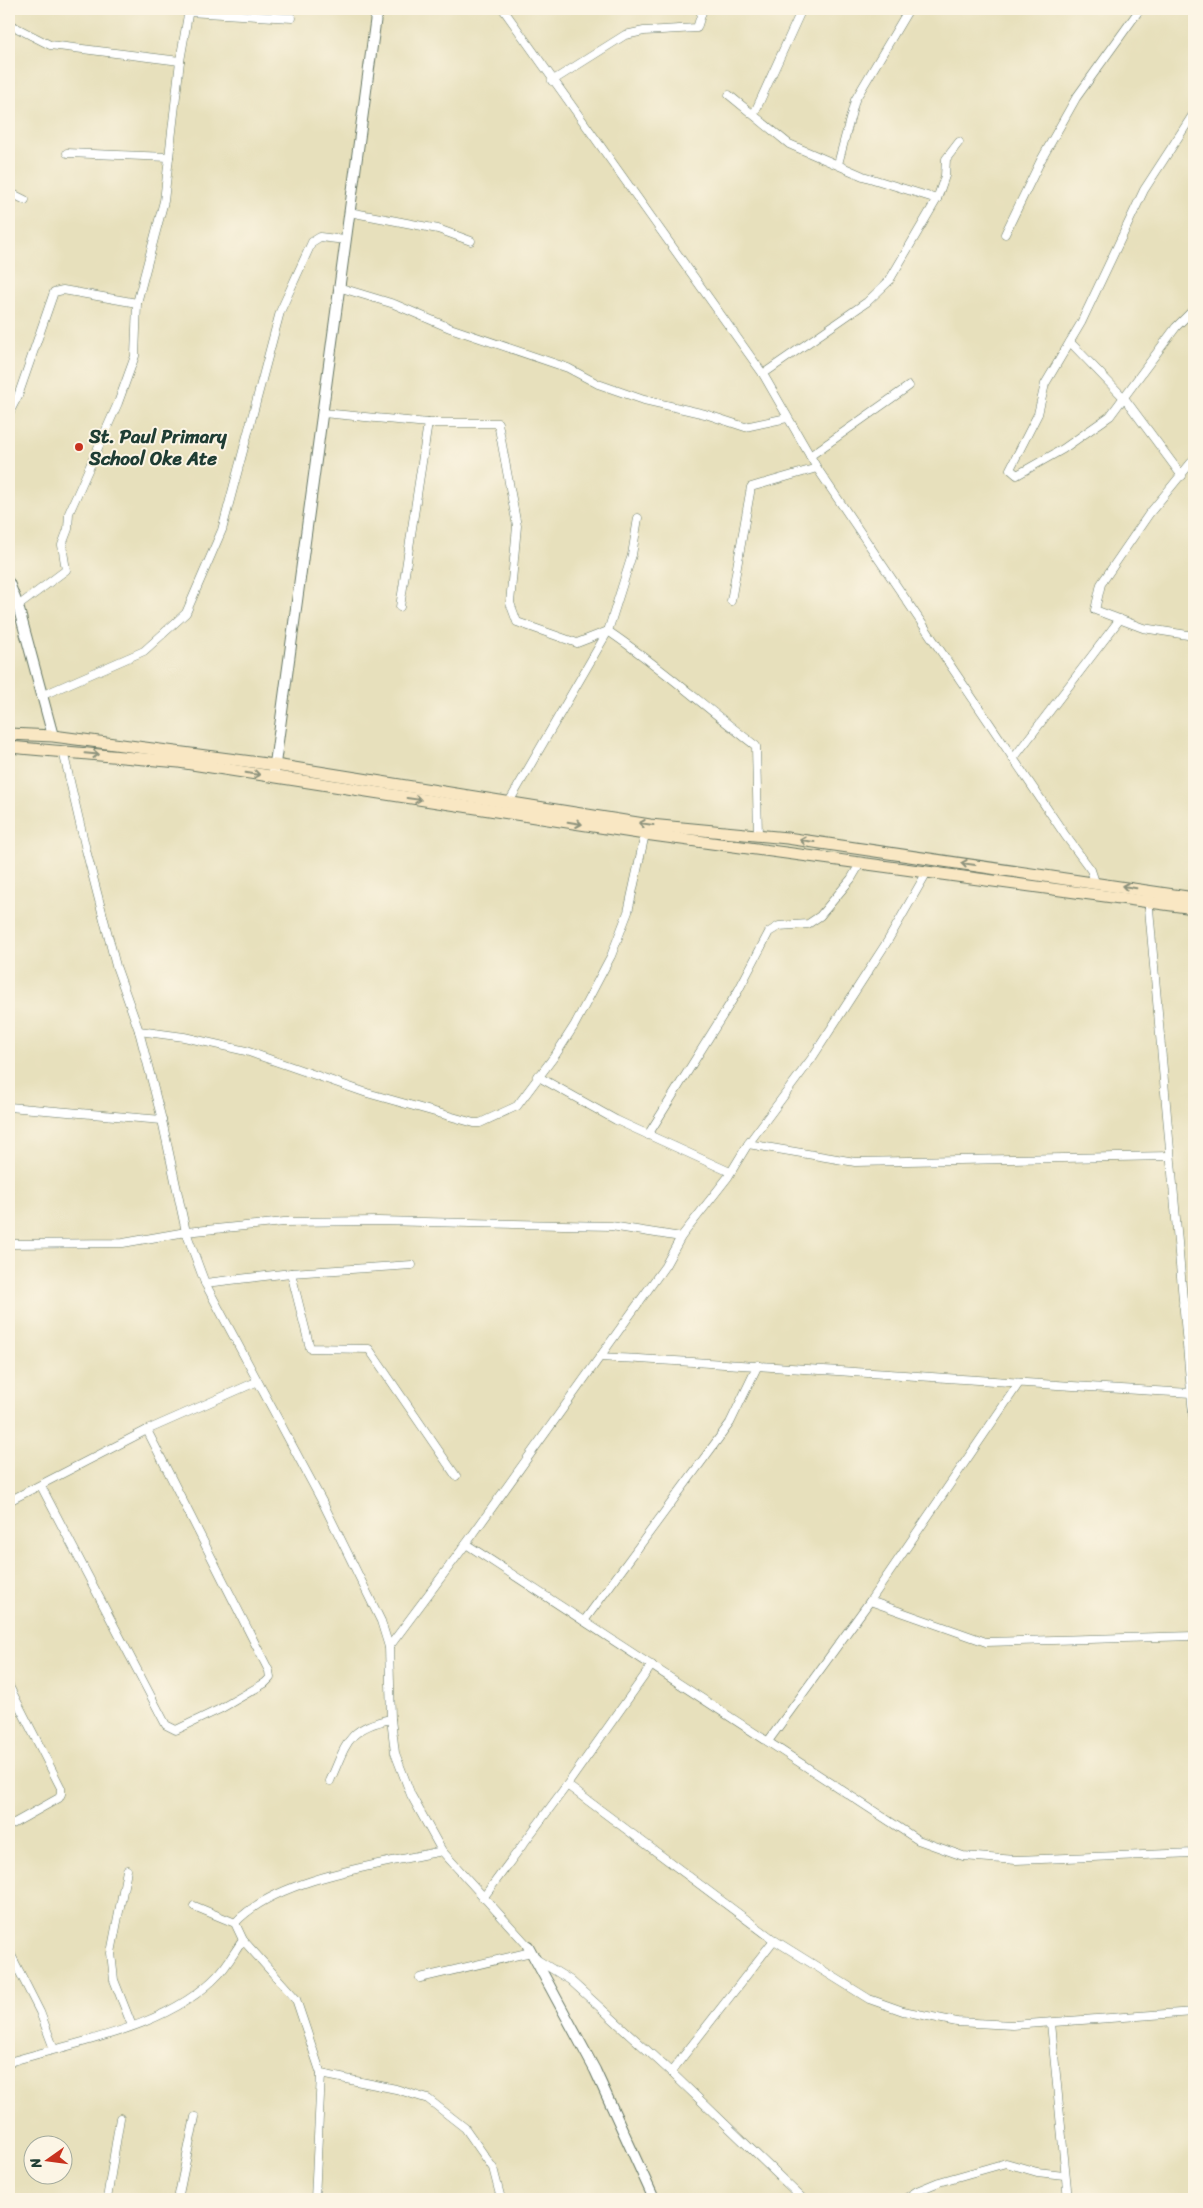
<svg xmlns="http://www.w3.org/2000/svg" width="1203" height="2208" font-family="Sriracha,sans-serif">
	<rect width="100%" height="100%" fill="#fcf5e5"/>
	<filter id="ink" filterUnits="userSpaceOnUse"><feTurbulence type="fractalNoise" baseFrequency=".02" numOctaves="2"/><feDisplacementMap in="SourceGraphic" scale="10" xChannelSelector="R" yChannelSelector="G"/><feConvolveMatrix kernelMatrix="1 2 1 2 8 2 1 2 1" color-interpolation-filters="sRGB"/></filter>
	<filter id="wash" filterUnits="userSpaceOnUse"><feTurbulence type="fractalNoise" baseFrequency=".0096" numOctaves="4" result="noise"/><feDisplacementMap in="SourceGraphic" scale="20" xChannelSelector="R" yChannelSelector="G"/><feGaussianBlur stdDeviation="1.12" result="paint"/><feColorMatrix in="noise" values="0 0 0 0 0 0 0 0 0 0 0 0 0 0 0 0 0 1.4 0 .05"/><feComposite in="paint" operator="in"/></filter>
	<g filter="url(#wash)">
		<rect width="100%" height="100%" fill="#e7e0bc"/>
	</g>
	<g filter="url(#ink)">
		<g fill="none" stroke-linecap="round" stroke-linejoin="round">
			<g stroke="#657664" stroke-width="9">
				<g id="minor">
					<polyline points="503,9 763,374 817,468 1065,835 1091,870 1095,882"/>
					<polyline points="188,12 292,18"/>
					<polyline points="9,24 50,45 180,61"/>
					<polyline points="552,81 625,35 644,31 697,28 703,9"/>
					<polyline points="729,95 789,144 863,176 937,199"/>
					<polyline points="1194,113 1144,190 1081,323 1045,384 1038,414 1010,469 1017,475 1063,449 1110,416 1176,327 1194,309"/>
					<polyline points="754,114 802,9"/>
					<polyline points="67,153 169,157"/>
					<polyline points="838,164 855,100 909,9"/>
					<polyline points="9,192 25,200"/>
					<polyline points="349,212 438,229 471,241"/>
					<polyline points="1005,234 1041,160 1076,98 1140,9"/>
					<polyline points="338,287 394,304 450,328 568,368 598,384 644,400 705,414 745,427 787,418"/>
					<polyline points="1070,342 1125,399 1182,476"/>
					<polyline points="763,374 867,302 889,281 937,199 945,176 946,159 959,142"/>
					<polyline points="9,413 18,396 54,292 63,290 137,303"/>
					<polyline points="323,413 428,423 498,423 517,526 510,603 517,622 577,643 608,631"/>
					<polyline points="810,456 909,386"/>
					<polyline points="1194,459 1149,514 1101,584 1095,610 1143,628 1194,636"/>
					<polyline points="731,601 751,487 817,468"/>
					<polyline points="18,606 66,570 62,545 68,529 69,513 118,403 135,356 137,303 164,201 180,61 189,9"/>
					<polyline points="400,607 428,423"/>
					<path d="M608 631C660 666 706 708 756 746L758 835"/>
					<polyline points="41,696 144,651 186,613 222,530 280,312 312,242 320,237 345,240"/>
					<polyline points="63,751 86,850 116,966 139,1031 162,1120 186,1232 205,1283 323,1503 381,1621 389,1647 391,1719 395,1753 411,1795 442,1851 528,1946"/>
					<polyline points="1013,759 1120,619"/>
					<polyline points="509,802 608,631 632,555 638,518"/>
					<polyline points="1148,897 1194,1426"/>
					<polyline points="139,1031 184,1037 246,1051 367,1093 474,1123 480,1123 517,1106 556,1054 574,1026 611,956 628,912 645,834"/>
					<polyline points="537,1076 616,1120 730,1172"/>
					<polyline points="9,1107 162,1120"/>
					<polyline points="648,1135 738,991 769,932 779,926 808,924 820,916 851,879 861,862"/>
					<polyline points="748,1144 855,1162 1170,1156"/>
					<polyline points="9,1244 123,1243 186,1232 284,1222 378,1221 611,1226 681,1237"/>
					<polyline points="291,1273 310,1348 369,1349 456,1476"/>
					<polyline points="205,1283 291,1273 412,1265"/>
					<polyline points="1183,1305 1194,1304"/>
					<path d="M600 1357C797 1367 994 1382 1191 1393"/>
					<polyline points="41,1486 166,1725 176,1730 220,1709 265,1683 270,1678 269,1671 147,1430"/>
					<polyline points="9,1501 147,1430 256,1382"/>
					<polyline points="466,1544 918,1840 963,1856 1016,1860 1194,1853"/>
					<polyline points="870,1601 986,1642 1194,1636"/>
					<polyline points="584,1621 730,1423 758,1365"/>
					<polyline points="389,1647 466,1544 665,1266 681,1237 728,1177 748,1144 812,1058 887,942 927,872"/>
					<polyline points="9,1686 61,1788 61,1794 59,1798 9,1826"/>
					<polyline points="769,1740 870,1601 1019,1383"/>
					<path d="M330 1781C347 1743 347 1728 391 1719"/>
					<polyline points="567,1785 774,1940 869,1999 903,2011 957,2022 1012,2025 1194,2012"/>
					<polyline points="127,1870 111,1953 114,1980 132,2026"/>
					<polyline points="483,1898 567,1785 652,1665"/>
					<polyline points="194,1906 235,1923 243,1940 296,1999 321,2074 315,2199"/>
					<path d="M235 1923C276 1878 382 1864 442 1851"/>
					<polyline points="9,1951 40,2012 54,2049"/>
					<polyline points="536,1959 570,1980 671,2072 803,2199"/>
					<polyline points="420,1978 531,1952"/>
					<polyline points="1051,2023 1068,2199"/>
					<path d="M9 2062C76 2042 169 2028 219 1974 228 1964 235 1951 243 1940"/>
					<polyline points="671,2072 774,1940"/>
					<polyline points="321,2074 396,2089 428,2099 465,2128 493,2168 501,2199"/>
					<polyline points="107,2199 120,2118"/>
					<polyline points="178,2199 195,2117"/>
					<polyline points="905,2199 917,2191 939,2182 1006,2163 1037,2172 1064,2175"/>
				</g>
			</g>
			<g stroke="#657664" stroke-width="12">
				<g id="tertiary">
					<polyline points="9,583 18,606 53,736"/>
					<polyline points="274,771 377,9"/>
					<polyline points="528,1946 595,2070 654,2199"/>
				</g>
			</g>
			<g stroke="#657664" stroke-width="13">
				<g id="secondary">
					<polyline points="9,734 53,736 275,765 650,825 787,838 1194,898"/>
					<polyline points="9,747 179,762 645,834 1194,908"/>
				</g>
			</g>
			<use href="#minor" stroke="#fff" stroke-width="8"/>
			<use href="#tertiary" stroke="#fff" stroke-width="10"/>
			<use href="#secondary" stroke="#f9e7c3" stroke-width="11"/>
		</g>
		<defs><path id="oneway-shaft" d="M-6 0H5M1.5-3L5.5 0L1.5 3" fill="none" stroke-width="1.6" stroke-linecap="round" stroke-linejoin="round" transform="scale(1.25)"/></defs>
		<g stroke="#8c927c">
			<use href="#oneway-shaft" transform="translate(92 754) rotate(5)"/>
			<use href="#oneway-shaft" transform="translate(253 774) rotate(9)"/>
			<use href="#oneway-shaft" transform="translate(414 799) rotate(8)"/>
			<use href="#oneway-shaft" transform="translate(575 823) rotate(9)"/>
			<use href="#oneway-shaft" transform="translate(646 824) rotate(-172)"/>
			<use href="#oneway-shaft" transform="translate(807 841) rotate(-172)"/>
			<use href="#oneway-shaft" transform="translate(968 864) rotate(-172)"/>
			<use href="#oneway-shaft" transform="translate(1129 887) rotate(-171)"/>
		</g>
	</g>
	<circle fill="#c8321e" stroke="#fcf5e5" stroke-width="2" cx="79" cy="447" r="5"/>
	<g text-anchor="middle" stroke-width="4" stroke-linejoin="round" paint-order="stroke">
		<g font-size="19" font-weight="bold" fill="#1f3d34" stroke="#fcf5e5" text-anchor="start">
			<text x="89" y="443">St. Paul Primary<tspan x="89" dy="22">School Oke Ate</tspan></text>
		</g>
	</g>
	<rect width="1203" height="2208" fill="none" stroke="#fcf5e5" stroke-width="30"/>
	<g transform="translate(48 2160) rotate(256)"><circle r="24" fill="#fcf5e5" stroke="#a4ab9e"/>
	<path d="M0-4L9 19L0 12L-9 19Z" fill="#c8321e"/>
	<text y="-8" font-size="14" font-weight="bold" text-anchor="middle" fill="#1f3d34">N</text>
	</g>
</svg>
